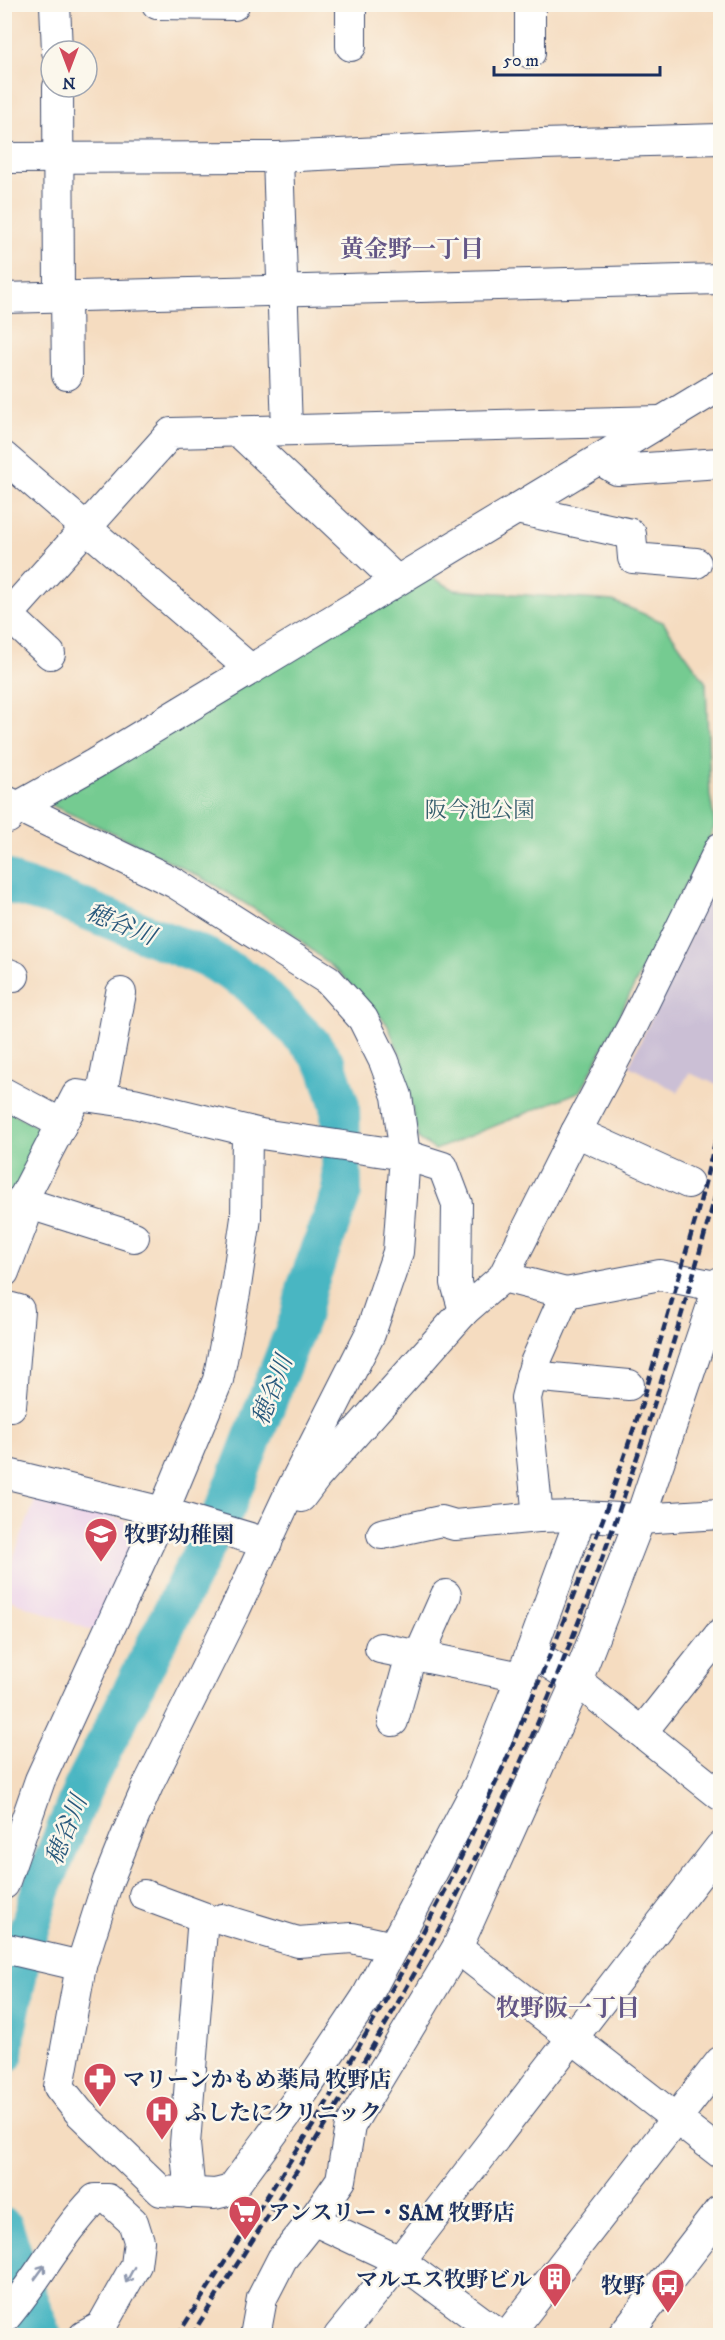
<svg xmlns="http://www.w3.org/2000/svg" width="725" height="2340" font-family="'IM FELL DW Pica','Noto Serif JP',serif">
	<rect width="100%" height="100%" fill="#fbf7ec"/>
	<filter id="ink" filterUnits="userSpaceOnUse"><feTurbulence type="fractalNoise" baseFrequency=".0167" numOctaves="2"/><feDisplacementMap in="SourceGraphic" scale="12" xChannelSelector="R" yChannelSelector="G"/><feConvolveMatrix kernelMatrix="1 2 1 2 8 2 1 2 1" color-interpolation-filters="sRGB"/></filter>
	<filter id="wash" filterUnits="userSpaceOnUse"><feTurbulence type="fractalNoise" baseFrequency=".008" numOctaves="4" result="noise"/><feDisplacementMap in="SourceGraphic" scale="24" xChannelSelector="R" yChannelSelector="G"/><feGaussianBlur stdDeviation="1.35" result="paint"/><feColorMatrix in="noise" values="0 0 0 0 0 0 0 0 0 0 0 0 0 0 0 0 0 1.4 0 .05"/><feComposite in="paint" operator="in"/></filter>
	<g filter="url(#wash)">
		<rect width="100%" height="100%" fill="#f5dcc0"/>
		<polygon fill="#ecd1ea" points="39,1490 144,1528 104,1635 5,1598 4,1583"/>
		<polygon fill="#cbbfd5" points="720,872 720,1086 689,1073 678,1092 629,1066"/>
		<g fill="#74cb91" stroke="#487d78" stroke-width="1.5">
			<polygon points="427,575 455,590 613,601 663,622 706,683 710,795 715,826 581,1091 435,1150 418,1138 402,1059 387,1024 343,976 284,927 213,884 133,842 44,802"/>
			<polygon points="5,1109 45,1131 25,1177 5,1199"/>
		</g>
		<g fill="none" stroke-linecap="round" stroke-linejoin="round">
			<g stroke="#48b6c2" stroke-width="40">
				<polyline points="4,878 15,885 52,896 207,958 250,983 311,1044 327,1066 340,1106 342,1192 307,1286 300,1317 227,1504 83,1788 41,1890 22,1952 6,2031 4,2054"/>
				<polyline points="4,2228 22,2284 42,2336"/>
			</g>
		</g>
	</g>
	<g filter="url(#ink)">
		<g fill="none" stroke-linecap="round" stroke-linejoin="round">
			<g stroke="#3c496d" stroke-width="32">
				<g id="minor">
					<polyline points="55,4 57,51"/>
					<polyline points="157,4 234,5"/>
					<polyline points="530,4 530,53"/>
					<polyline points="351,46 351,4"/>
					<polyline points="58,87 59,296"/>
					<polyline points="278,157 287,430"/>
					<polyline points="4,158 278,157 542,144 720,139"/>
					<polyline points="66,295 67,375"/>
					<polyline points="4,298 720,279"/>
					<polyline points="238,431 396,580"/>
					<polyline points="4,457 249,668"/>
					<polyline points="599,459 617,470 720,463"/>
					<polyline points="517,509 631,534 633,558 696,563"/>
					<polyline points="4,612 8,615 171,433 660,421"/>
					<polyline points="8,615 50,654"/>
					<polyline points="4,800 175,883 328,980 363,1019 384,1061 397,1096 405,1155 398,1252 370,1334 290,1492 233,1614 149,1783 131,1824 108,1881 81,1966 59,2087 79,2112 161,2191 215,2194 231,2190 304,2091 366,1998 479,1784 531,1652"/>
					<polyline points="8,818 19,806 94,764 720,386"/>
					<polyline points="4,972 14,976"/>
					<polyline points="4,1093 62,1124"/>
					<polyline points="101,1098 121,993"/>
					<polyline points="576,1132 688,1183"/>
					<polyline points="20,1201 134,1237"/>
					<polyline points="4,1212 18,1204 24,1197 77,1095 134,1103 261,1134 405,1155 443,1167 457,1204 456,1283 464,1311"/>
					<polyline points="4,1272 24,1220 18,1204"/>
					<polyline points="503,1277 566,1293 535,1363 526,1398 538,1517"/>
					<polyline points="566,1293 660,1275 720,1287"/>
					<polyline points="4,1306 19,1310 11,1406 4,1405"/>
					<polyline points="531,1376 629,1385"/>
					<polyline points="4,1473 163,1512 267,1543"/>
					<polyline points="301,1497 316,1477 464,1311 503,1277 576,1132 634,1023 720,848"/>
					<polyline points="581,1516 531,1652 577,1681 720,1795"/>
					<polyline points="382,1534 441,1521 455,1525 538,1517 581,1516 640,1519 720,1514"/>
					<polyline points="380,1648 521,1677"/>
					<polyline points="419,1656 446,1595"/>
					<polyline points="393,1721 411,1655"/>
					<polyline points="642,1732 720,1634"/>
					<polyline points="4,1884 40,1780 163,1512 218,1380 235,1293 246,1218 247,1131"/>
					<polyline points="144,1895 203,1917 185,2144 190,2193"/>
					<polyline points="222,1919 298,1942 352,1938 393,1947"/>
					<polyline points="4,1948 81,1966"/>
					<polyline points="457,1948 720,2153"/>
					<polyline points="313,2220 400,2261 501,2336"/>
					<path d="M4 2319C37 2281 60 2235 95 2199H108L133 2222 139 2241 136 2265 101 2327 84 2336"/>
					<polyline points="255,2336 262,2298 282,2259 313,2220 341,2180 350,2126 457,1948 577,1681 640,1519 720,1282"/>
					<polyline points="339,2336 400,2261 720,1847"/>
					<polyline points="507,2336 720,2062"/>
				</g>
			</g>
			<g stroke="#3c496d" stroke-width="35">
				<polyline id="major" points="624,2336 720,2212"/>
			</g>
			<use href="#minor" stroke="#fff" stroke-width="30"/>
			<use href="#major" stroke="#fff" stroke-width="33"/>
			<g stroke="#1b2f5e" stroke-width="4.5" stroke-dasharray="9 4.5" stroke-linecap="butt">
				<polyline points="177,2336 319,2116 400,1975 448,1885 505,1763 557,1638 603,1519 642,1404 697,1214 720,1123"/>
				<path d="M191 2336C309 2152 429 1969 518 1768 603 1578 665 1380 720 1179"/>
			</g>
		</g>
		<defs><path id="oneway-shaft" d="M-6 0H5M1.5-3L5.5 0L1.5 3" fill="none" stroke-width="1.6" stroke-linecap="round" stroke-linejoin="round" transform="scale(1.5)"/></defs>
		<g stroke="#8d97ae">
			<use href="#oneway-shaft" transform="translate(40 2272) rotate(-54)"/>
			<use href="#oneway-shaft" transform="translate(130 2275) rotate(118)"/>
		</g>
	</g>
	<defs>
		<g id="school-pin" transform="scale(1.725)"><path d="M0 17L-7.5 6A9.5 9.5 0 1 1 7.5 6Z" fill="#d1495b" stroke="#fbf7ec"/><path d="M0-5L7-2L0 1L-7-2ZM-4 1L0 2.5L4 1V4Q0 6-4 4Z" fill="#fff"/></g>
		<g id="pharmacy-pin" transform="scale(1.725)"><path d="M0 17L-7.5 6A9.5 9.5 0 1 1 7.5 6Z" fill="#d1495b" stroke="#fbf7ec"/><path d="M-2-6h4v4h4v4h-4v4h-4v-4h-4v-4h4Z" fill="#fff"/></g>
		<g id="hospital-pin" transform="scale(1.725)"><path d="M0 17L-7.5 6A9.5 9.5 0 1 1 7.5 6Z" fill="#d1495b" stroke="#fbf7ec"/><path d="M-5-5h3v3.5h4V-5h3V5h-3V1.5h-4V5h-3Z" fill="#fff"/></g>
		<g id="supermarket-pin" transform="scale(1.725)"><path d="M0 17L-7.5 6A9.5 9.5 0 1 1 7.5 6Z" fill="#d1495b" stroke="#fbf7ec"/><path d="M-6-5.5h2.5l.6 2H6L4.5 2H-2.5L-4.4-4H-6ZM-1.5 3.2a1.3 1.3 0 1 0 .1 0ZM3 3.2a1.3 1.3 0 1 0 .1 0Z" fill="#fff"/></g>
		<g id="building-pin" transform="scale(1.725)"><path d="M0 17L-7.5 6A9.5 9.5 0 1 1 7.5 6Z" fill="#d1495b" stroke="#fbf7ec"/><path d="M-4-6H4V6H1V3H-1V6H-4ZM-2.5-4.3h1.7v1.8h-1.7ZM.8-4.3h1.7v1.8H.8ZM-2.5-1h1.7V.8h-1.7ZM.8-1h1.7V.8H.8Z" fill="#fff"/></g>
		<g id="bus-pin" transform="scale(1.725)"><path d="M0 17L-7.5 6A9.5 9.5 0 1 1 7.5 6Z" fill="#d1495b" stroke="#fbf7ec"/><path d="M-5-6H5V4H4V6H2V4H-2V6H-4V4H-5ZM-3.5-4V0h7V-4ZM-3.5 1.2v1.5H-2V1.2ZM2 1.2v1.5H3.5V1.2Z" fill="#fff"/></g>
	</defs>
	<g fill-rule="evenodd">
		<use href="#school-pin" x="101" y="1534"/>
		<use href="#pharmacy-pin" x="100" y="2079"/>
		<use href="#hospital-pin" x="162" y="2112"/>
		<use href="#supermarket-pin" x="245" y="2212"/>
		<use href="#building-pin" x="555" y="2279"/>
		<use href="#bus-pin" x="668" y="2285"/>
	</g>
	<g text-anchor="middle" stroke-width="5" stroke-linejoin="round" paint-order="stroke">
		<g font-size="22" fill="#365e6d" stroke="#fbf7ec">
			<text x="480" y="817">阪今池公園</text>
		</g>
		<g font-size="22" font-weight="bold" fill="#1b2f5e" stroke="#fbf7ec" text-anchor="start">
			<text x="124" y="1542">牧野幼稚園</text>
			<text x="123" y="2087">マリーンかもめ薬局 牧野店</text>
			<text x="185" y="2120">ふしたにクリニック</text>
			<text x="268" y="2220">アンスリー・SAM 牧野店</text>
			<text x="532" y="2287" text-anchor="end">マルエス牧野ビル</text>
			<text x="645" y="2293" text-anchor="end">牧野</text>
		</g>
		<g font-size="24" font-weight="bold" fill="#645786" stroke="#fbf7ec">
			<text x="412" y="257">黄金野一丁目</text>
			<text x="568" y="2016">牧野阪一丁目</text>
		</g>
		<g font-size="24" font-style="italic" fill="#28587c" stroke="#fbf7ec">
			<text transform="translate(121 924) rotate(22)" y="8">穂谷川</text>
			<text transform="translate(272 1390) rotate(-69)" y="8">穂谷川</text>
			<text transform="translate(66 1830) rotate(-68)" y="8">穂谷川</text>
		</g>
	</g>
	<rect width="725" height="2340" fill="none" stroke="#fbf7ec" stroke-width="24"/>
	<g transform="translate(69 69) rotate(180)"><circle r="28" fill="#fbf7ec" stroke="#a1a7b3" stroke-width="1.5"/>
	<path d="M0-4.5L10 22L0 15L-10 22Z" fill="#d1495b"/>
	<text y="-9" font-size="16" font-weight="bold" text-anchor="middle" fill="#1b2f5e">N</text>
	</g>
	<path d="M494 66v9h166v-9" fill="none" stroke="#1b2f5e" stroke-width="3"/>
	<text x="503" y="66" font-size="18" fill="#1b2f5e" stroke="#fbf7ec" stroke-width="4.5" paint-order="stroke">50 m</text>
</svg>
